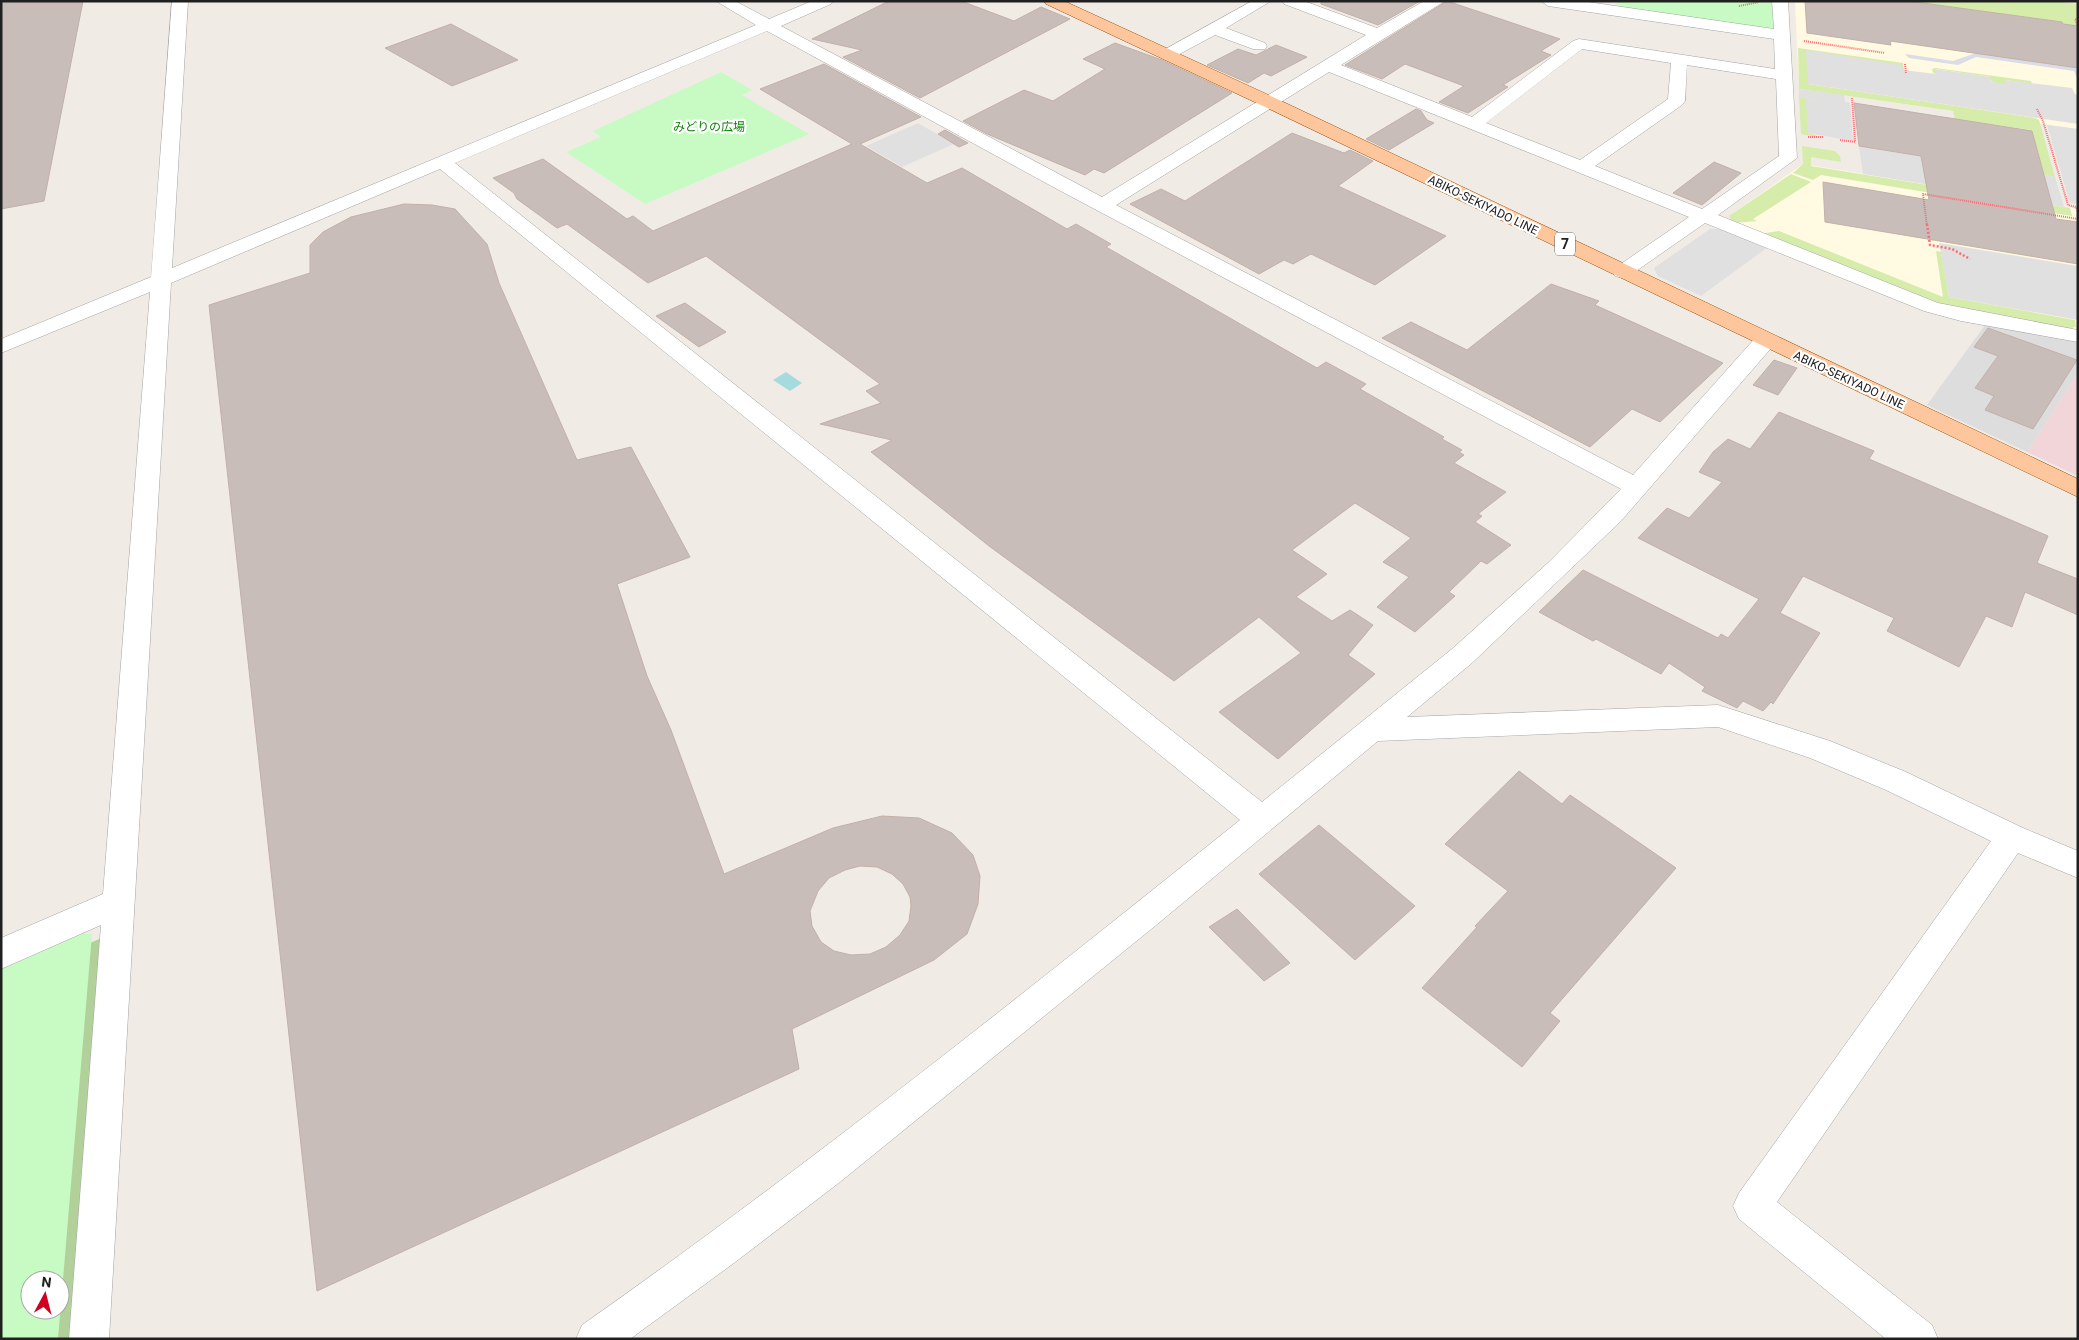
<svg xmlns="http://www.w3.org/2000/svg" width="2079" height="1340" font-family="Roboto,'Noto Sans JP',sans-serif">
	<rect width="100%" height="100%" fill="#f1ebe6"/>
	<polygon fill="#dedddd" points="1985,325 2078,342 2078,373 2027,452 1927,405"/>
	<polygon fill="#f2d5d8" points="2078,373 2078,476 2027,452"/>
	<g fill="#fffae1">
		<polygon points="1795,1 2053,1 2078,4 2078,129 1799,89"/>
		<polygon points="1803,164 2078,209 2078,331 1954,309 1734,223 1729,216"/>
	</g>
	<g fill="#d5ecab">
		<polygon points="1908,1 2053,1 2078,4 2078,30 2064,28 2061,22"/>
		<polygon points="1798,48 1903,63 1904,70 1808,84 2035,118 2039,120 2055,177 2044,175 2032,130 1955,119 1953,111 1799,89"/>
		<polygon points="1935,68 2031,81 2032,84 2006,80 2006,85 1992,82 1990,77 1936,69 1936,74 1933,73 1932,69"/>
		<polygon points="1799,97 1820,101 1807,100 1808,133 1816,135 1816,137 1801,134"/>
		<polygon points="1802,146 1835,151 1840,156 1841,162 1811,157 1811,166 2070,208 2072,216 1821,175 1813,180 1793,173 1803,164"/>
		<polygon points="1791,174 1811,182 1753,219 1757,221 1733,223 1729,216"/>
		<polygon points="1779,231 1943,297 1936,251 1941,252 1949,297 2075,320 2076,327 2066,329 1937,304 1759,234"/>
	</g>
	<path fill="#b2d19a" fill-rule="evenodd" d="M104 937 69 1339H25L1 981ZM30 1280H60V1310H30Z"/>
	<g fill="#c7fbc3" fill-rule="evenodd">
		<polygon points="1617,1 1768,1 1773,4 1773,27 1764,30 1616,9"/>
		<polygon points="721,72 752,90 742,95 809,134 645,204 566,152 601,137 593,131"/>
		<path d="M79 933 92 934 58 1339H1V967ZM30 1280H60V1310H30Z"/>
	</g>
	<g fill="#e0e0e0">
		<polygon points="1806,50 1902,65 1903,70 1936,74 1935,69 1990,77 1992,82 2006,84 2005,80 2072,88 2075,94 2078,95 2078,124 1808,84"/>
		<polygon points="1799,89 1844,95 1845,102 1850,103 1853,141 1808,133 1806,100 1820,101 1799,97"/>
		<polygon points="918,123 954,144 902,167 866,146"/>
		<polygon points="2047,125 2078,129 2078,204 2070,203"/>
		<polygon points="1859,146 2055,177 2064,207 1863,174"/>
		<polygon points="1710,229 1725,229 1768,247 1701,296 1658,276 1654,268"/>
		<polygon points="1939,243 2078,266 2078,320 1949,297"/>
	</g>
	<polygon fill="#dadce7" points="1976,53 2076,68 2078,64 2078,81 2074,71 1976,57 1958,65 1909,58 1905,54 1953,61"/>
	<polygon fill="#a5dbdf" points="786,372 802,383 790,391 773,380"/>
	<g fill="#c9bdb9" stroke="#c3b0a8" fill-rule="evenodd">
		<polygon points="1,1 83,1 44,201 1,209"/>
		<polygon points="889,1 961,1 1014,21 1041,7 1070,19 920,98 843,57 862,50 812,39"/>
		<polygon points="1321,1 1420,1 1378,25 1321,4"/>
		<polygon points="1447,1 1560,39 1541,51 1551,55 1503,85 1508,87 1468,113 1439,102 1464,86 1405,64 1382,79 1345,65"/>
		<polygon points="1805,1 1908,1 2062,22 2063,24 2078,26 2078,68 1890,41 1891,45 1807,33"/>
		<polygon points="451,24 518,60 452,86 385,48"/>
		<polygon points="1115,43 1162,60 1232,93 1104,173 1094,169 1085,175 987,134 963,121 1024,90 1053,101 1105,69 1083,59"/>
		<polygon points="1276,45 1307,57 1271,76 1264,73 1248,83 1207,65 1238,49 1256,55"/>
		<polygon points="824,64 921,117 860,144 927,183 962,168 1067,229 1076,224 1111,244 1106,247 1317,368 1326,362 1366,384 1360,389 1444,437 1442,439 1462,450 1459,452 1464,455 1454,463 1506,492 1478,514 1482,516 1475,522 1511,545 1487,564 1481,561 1449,592 1455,596 1415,632 1377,607 1409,577 1383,562 1411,538 1355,503 1292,550 1327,574 1296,597 1332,621 1350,610 1373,625 1348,655 1375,674 1278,759 1219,712 1301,653 1259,617 1174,681 989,546 871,452 892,440 820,424 881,403 866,391 880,384 706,256 648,283 567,224 557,228 517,199 514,193 493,178 543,159 627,219 633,216 653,231 852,144 760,89"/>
		<polygon points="1854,103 2032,131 2056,219 2078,222 2078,264 1825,222 1823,182 1929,200 1921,156 1859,146"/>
		<polygon points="1416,109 1421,111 1427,120 1434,123 1389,150 1366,139"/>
		<polygon points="945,130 968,143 959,147 938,134"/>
		<polygon points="1292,133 1344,153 1350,150 1373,161 1338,186 1446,236 1375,285 1311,254 1293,264 1284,260 1259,274 1130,204 1161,189 1185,201"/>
		<polygon points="1714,162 1741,173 1702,205 1673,193"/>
		<path d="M404 204 432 205 455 209 487 244 499 283 577 460 631 447 690 557 617 584 647 676 671 730 724 874 833 828 882 816 919 818 952 833 973 855 980 876 978 904 967 934 934 960 792 1029 799 1069 317 1291 209 305 310 273V245L323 232 351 217ZM860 866 877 867 892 874 903 884 910 897 911 906 909 921 900 935 886 947 870 954 851 955 834 951 821 942 812 926 810 911 818 891 829 878 845 870Z"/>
		<polygon points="1551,284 1599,301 1595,305 1723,363 1660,422 1632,409 1590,447 1382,338 1411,322 1467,350"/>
		<polygon points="685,303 726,332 699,347 656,316"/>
		<polygon points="1988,328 2077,360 2033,429 1985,410 1994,396 1975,388 1998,356 1974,347"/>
		<polygon points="1774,360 1797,368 1778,395 1753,385"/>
		<polygon points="1779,412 1874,451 1869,459 2048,536 2037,563 2078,579 2078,615 2025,592 2012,627 1986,616 1959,667 1887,631 1894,618 1803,576 1780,613 1820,633 1773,704 1771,702 1763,711 1743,701 1737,708 1702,691 1705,687 1669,663 1661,674 1596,639 1593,641 1539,612 1583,570 1718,638 1721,634 1728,638 1759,599 1638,538 1667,508 1689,518 1722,482 1699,472 1713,452 1728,439 1750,449"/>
		<polygon points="1519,771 1562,804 1570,795 1676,868 1550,1013 1560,1021 1522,1067 1422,988 1477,927 1475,926 1508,891 1445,844"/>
		<polygon points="1319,825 1415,906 1355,960 1259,874"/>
		<polygon points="1237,909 1290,963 1264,981 1209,927"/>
	</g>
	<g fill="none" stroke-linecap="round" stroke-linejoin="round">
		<g stroke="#a4a4a4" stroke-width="1">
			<g id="minor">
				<path d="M172 1H188L172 268 756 25 716 1H735L769 19 812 1H833L831 4 781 26 1102 197 1366 35 1284 4 1282 1H1304L1377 28 1424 1H1445L1341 65 1472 117 1573 41 1579 39 1775 69 1774 39 1548 6 1541 1H1581L1774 29 1772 1H1788L1797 158 1718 215 1938 303 2078 330V342L1961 321 1924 311 1705 223 1629 276 1622 278 1615 276 1612 272 1615 268 1689 217 1329 72 1116 205 1633 475 1757 336 1765 335 1773 336 1776 341 1773 346 1621 521 1472 663 1407 717 1718 705 1830 741 1906 772 2023 828 2078 851V878L2018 853 1777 1202 1932 1325 1938 1339H1886L1739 1219 1733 1206 1739 1193 1991 841 1886 790 1810 758 1718 727 1378 741 1155 926 840 1182 734 1263 630 1339H576L582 1325C808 1166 1024 993 1240 820L440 169 171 283 109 1339H69L101 925 1 969V938L103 894 150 292 1 353V339L151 277ZM767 31 1057 189 1621 489 1549 562 1452 649 1262 802 455 163ZM1582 49 1671 63 1668 99 1580 160 1486 123ZM1687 65 1776 79 1779 156 1702 209 1595 166 1682 105 1685 101Z"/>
				<polygon points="1252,1 1271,1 1226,28 1265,43 1267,46 1265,49 1253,49 1215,35 1174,57 1162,57 1160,54 1162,51"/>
			</g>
		</g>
		<g stroke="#9c5000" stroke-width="1">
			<polygon id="major" points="1044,1 1064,1 1275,98 2078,479 2078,497 1263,106 1046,4"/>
		</g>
		<g stroke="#fd6a72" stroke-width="2" stroke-dasharray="1 1" stroke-linecap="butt">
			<polyline points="1739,6 1759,2"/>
			<polyline points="2078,20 2075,19 2078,27"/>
			<polyline points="1804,41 1885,53"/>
			<polyline points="1905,64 1906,73"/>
			<polyline points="2037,109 2043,121 2068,205 2076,207 2078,212"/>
			<polyline points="1808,137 1823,137"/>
			<polyline points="1840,140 1855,142 1852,98"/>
			<polyline points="1927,226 1923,194 2078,219"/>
		</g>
		<polyline stroke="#fd6a72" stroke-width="2.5" stroke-dasharray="2 2" stroke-linecap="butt" points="1927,224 1930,245 1952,249 1970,259"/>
		<use href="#minor" fill="#fff" fill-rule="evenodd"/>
		<use href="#major" fill="#fec69d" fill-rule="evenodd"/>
	</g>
	<g text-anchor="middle" stroke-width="4.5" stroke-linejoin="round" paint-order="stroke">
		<g font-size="12" fill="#118309" stroke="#fff">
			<text x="709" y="131">みどりの広場</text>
		</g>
		<g font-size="12" fill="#202020" stroke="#fff">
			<text transform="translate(1483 205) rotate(26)" y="4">ABIKO-SEKIYADO LINE</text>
			<text transform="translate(1849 380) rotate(25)" y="4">ABIKO-SEKIYADO LINE</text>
		</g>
		<rect fill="#fff" stroke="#636363" stroke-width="1" x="1555" y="232.5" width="20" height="23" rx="4"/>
		<g font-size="14" font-weight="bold" fill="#202020">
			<text x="1565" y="249">7</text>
		</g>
	</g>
	<rect width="2079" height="1340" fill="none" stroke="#202020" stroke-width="5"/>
	<g transform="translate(45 1295) rotate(7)"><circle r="24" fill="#ffffff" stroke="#a6a6a6"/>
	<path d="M0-4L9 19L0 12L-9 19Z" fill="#d00020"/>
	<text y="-8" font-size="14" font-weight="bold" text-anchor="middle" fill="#202020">N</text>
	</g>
</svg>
